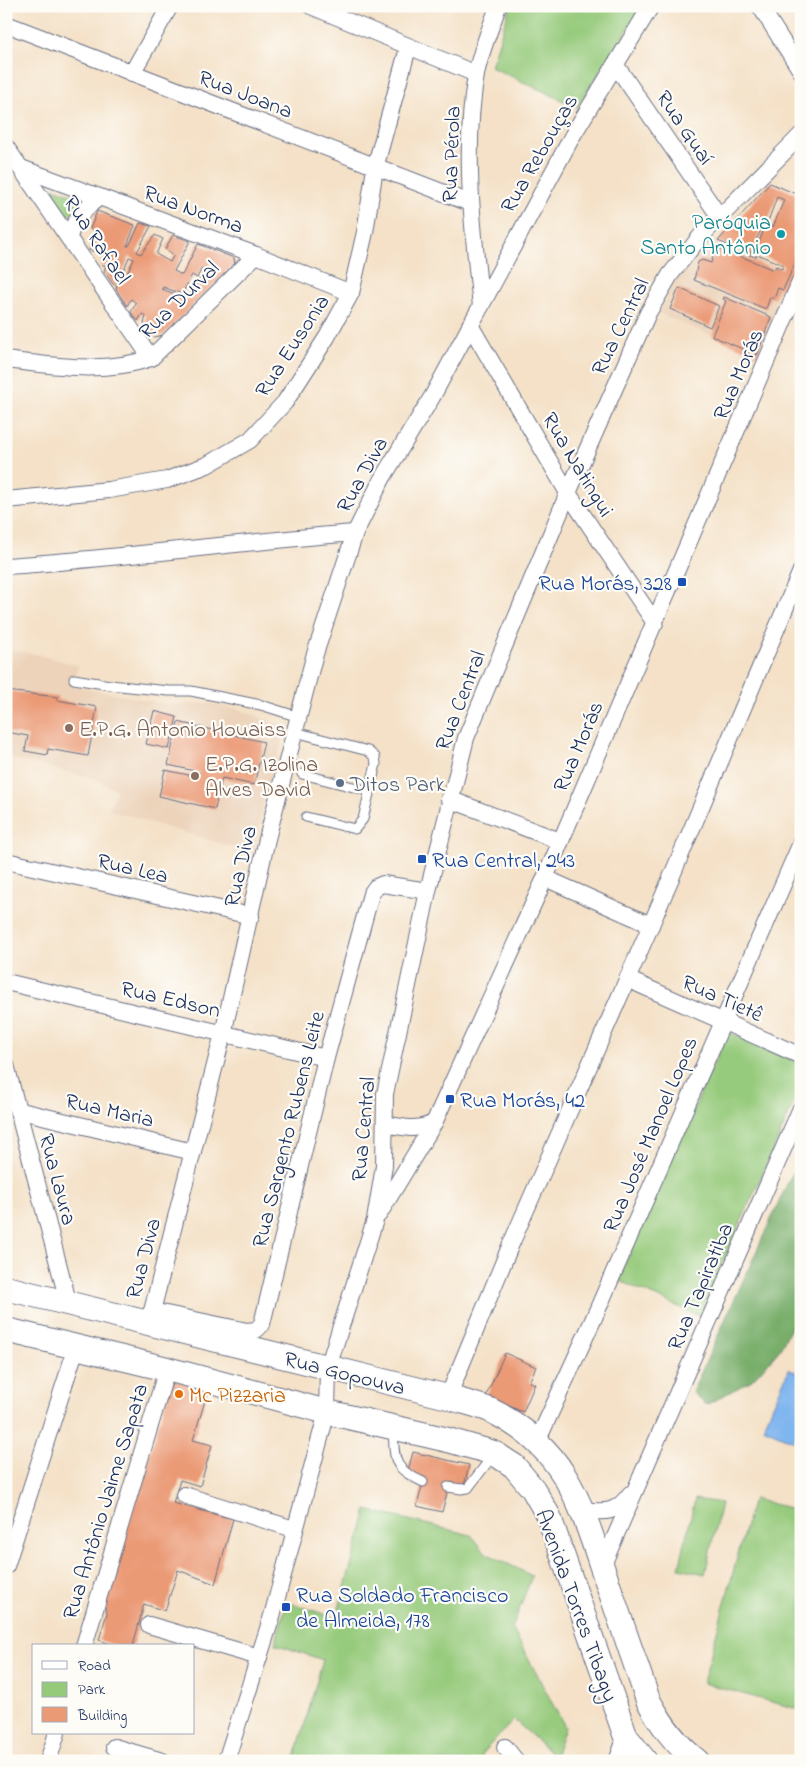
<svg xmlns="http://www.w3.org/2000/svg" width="807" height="1767" font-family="'Indie Flower',sans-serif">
	<rect width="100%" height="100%" fill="#fdfcf7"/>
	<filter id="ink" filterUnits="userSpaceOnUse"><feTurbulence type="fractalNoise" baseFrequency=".02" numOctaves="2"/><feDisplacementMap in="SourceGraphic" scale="10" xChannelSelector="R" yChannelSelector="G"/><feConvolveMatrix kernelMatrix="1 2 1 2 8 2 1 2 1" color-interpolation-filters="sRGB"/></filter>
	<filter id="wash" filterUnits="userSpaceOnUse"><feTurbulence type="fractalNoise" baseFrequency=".0096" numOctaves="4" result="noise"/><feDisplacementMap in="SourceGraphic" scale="20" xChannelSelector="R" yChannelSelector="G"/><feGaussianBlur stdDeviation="1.12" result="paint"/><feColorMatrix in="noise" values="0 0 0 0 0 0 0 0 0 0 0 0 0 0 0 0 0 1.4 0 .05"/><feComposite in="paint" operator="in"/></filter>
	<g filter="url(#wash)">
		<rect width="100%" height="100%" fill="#f4e1c7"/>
		<g fill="#ecd3ba">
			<polygon points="713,239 791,272 757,355 658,313 676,278"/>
			<polygon points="6,650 40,655 78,666 73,686 171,705 212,703 238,709 280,725 283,738 263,806 254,850 250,852 109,810 116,790 96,779 6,757"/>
		</g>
		<g fill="#96ca7b" stroke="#587c6c">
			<polygon points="510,6 643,6 577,107 491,67"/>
			<polygon points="54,188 81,198 83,201 69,215 63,216 50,197"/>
			<polygon points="728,1032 801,1064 801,1087 699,1316 618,1280"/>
			<polygon points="695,1499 721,1503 705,1574 679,1568"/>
			<polygon points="753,1499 801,1511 801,1710 703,1683"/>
			<polygon points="367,1510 471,1535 486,1553 532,1576 512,1628 565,1727 555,1756 514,1720 483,1752 481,1761 294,1761 323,1660 275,1644 287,1602 336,1618"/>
		</g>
		<polygon fill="#78ae6b" stroke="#4a6e64" points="801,1154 801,1288 794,1323 778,1352 752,1380 706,1405 692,1392"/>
		<polygon fill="#80b6ef" stroke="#4e72a6" points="789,1369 801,1374 801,1423 793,1441 763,1428"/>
		<g id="blocks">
			<g fill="#eb9a76" fill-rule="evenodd">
				<path d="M770 183 801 196V231L798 238 801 239V250L783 290 778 288 774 299 770 297 766 309 694 280 698 262 702 260 711 263 714 253 717 249H723L774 270 776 266 782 269 783 265 757 254 756 257 749 255 751 252 736 245 734 248 718 241ZM777 197 784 200 773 227 766 224 759 242 756 240 764 224H767Z"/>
				<path d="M97 211 135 225 127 246H129L140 223 151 226 137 252 141 254 155 235 163 239 156 254 170 262 174 255 165 249 173 235 190 241 174 271 182 275 198 244 234 258 235 264 163 335 154 337 148 333 149 330 144 324 146 316 142 314 138 321 131 312 136 303 131 299 127 306 116 289 117 286 113 284 104 271 106 266 101 264 104 255 89 250 96 231 90 229ZM129 257 134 259 127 274 123 272ZM202 268 205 269 190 296 184 294 183 297 162 289 163 287 182 294 192 275 197 278Z"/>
				<polygon points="679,288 719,306 710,327 670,309"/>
				<polygon points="724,297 771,317 757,355 712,336 726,301 723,299"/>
				<polygon points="6,691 58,697 57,700 97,707 88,756 48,749 47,755 25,751 28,736 6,732"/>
				<polygon points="154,711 177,717 169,749 146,744"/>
				<polygon points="178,722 264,742 254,785 222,778 215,809 159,796 165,770 198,777 199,772 168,765"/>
				<polygon points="505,1353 536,1367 529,1382 535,1384 523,1412 486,1396"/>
				<polygon points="175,1377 209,1388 193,1440 212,1445 200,1486 180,1480 173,1503 233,1519 215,1584 178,1570 165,1611 144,1604 133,1646 116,1646 99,1640 107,1613 104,1604 165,1403 169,1396 167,1395"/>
				<polygon points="413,1452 469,1465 464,1486 450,1482 442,1512 417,1506 424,1478 407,1474"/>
			</g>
		</g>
	</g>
	<g filter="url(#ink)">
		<use href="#blocks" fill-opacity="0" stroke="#676d83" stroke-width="1"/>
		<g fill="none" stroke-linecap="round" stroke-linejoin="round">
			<g stroke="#676d83" stroke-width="11">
				<g id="service">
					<polyline points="74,679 110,685 169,691 191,691 261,705 299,717"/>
					<polyline points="295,732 368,751 375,757 376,764 363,819 355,829 306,817"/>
					<polyline points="302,774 369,791"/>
					<path d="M393 1430C395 1461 392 1468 423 1482"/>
					<polyline points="448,1487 461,1489 468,1488 494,1454"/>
				</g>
			</g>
			<g stroke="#676d83" stroke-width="18">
				<g id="minor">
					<polyline points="311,6 476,74"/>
					<polyline points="760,6 801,71"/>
					<polyline points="6,24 470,203"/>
					<polyline points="615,64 719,216"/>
					<polyline points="132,73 170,6"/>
					<polyline points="6,147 151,358"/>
					<polyline points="21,168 256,255 351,293"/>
					<path d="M69 236C76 218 84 208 100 197"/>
					<path d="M481 306C473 231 463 150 476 75 480 52 491 28 498 6"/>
					<polyline points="470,325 568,493 655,623"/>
					<path d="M6 360C53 366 106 374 151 358L256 255"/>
					<polyline points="6,500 109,490 167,480 207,465 250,440 285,402 327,337 351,293 365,232 375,168 408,48"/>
					<path d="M6 566C123 558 238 542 355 533"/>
					<polyline points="449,799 560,841"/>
					<polyline points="6,861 251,916"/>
					<polyline points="545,878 651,925"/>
					<polyline points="627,979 801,1056"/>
					<polyline points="6,982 326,1058"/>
					<polyline points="6,1065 69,1305"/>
					<polyline points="17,1110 193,1152"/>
					<path d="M386 1124C404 1128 416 1131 434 1123"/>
					<polyline points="379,1214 434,1123 545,878 801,280"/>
					<polyline points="152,1311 247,1331 256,1330 262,1324 326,1058 371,894 376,887 383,884 428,891"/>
					<polyline points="143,1323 152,1311 223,1034 267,839 314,657 355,533 383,477 432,397 574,133 651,6"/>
					<polyline points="448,1397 511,1244 651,925 801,571"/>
					<polyline points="537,1442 593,1320 801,843"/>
					<polyline points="184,1495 294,1529"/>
					<path d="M584 1510C606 1513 616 1513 630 1494"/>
					<polyline points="6,1566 76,1348"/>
					<polyline points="602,1567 801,1108"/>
					<polyline points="149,1625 259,1657"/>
					<polyline points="84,1646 167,1369"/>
					<polyline points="114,1747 162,1761"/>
					<polyline points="505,1747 516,1761"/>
					<polyline points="48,1761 57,1733"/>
					<polyline points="226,1761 272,1616 327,1412 328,1367 375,1220 384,1166 385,1094 428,891 466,738 568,493 648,313 670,275 700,237 801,135"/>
					<polyline points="617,1761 626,1737"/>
				</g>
			</g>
			<g stroke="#676d83" stroke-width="26">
				<g id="secondary">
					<path d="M6 1288 448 1397C463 1402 479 1405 492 1411 562 1446 579 1498 602 1567 617 1611 632 1655 648 1700 661 1724 675 1744 697 1761"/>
					<polyline points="6,1330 167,1369 327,1412 448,1440 494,1453 514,1466 533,1489 549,1517 626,1737 645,1761"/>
				</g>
			</g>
			<use href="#service" stroke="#fff" stroke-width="9"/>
			<use href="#minor" stroke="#fff" stroke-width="16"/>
			<use href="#secondary" stroke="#fff" stroke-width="24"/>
		</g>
	</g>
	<circle fill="#0f9aa8" stroke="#fdfcf7" stroke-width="2" cx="781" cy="234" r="5"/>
	<g fill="#1a4fb4" stroke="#fdfcf7" stroke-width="2">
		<rect x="677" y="577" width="10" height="10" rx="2.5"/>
		<rect x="417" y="854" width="10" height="10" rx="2.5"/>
		<rect x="445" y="1094" width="10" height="10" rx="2.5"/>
		<rect x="281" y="1602" width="10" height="10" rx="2.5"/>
	</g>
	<g fill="#8d6e63" stroke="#fdfcf7" stroke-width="2">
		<circle cx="69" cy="728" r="5"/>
		<circle cx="195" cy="776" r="5"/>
	</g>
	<circle fill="#5c6f8a" stroke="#fdfcf7" stroke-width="2" cx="340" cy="783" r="5"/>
	<circle fill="#e8710a" stroke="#fdfcf7" stroke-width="2" cx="179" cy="1394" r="5"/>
	<g text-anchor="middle" stroke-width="4.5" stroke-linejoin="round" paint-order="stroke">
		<g font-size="22" fill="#1b2f5e" stroke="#fdfcf7">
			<text transform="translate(246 93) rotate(21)" y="8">Rua Joana</text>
			<text transform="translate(686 127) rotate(56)" y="8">Rua Guaí</text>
			<text transform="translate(538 153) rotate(-60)" y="8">Rua Rebouças</text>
			<text transform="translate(450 154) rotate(-88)" y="8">Rua Pérola</text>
			<text transform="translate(194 208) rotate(20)" y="8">Rua Norma</text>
			<text transform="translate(98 239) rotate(56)" y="8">Rua Rafael</text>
			<text transform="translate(178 299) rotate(-44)" y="8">Rua Durval</text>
			<text transform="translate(619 326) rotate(-64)" y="8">Rua Central</text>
			<text transform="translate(291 345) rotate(-57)" y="8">Rua Eusonia</text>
			<text transform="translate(737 374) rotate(-67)" y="8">Rua Morás</text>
			<text transform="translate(579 464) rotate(59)" y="8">Rua Natingui</text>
			<text transform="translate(361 474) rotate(-61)" y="8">Rua Diva</text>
			<text transform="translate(459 700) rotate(-69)" y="8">Rua Central</text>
			<text transform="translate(577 746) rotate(-67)" y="8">Rua Morás</text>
			<text transform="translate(239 866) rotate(-77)" y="8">Rua Diva</text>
			<text transform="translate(133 867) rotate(13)" y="8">Rua Lea</text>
			<text transform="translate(723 997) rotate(24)" y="8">Rua Tietê</text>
			<text transform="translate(171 998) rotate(13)" y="8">Rua Edson</text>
			<text transform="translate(110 1109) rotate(13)" y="8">Rua Maria</text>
			<text transform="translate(287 1129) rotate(-76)" y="8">Rua Sargento Rubens Leite</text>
			<text transform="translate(362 1129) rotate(-85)" y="8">Rua Central</text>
			<text transform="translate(649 1134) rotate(-67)" y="8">Rua José Manoel Lopes</text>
			<text transform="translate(59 1179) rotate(75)" y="8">Rua Laura</text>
			<text transform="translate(142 1258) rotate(-75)" y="8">Rua Diva</text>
			<text transform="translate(699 1286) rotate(-67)" y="8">Rua Tapiratiba</text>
			<text transform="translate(345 1372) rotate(14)" y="8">Rua Gopouva</text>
			<text transform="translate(104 1501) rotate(-73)" y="8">Rua Antônio Jaime Sapata</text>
			<text transform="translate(578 1605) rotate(70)" y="8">Avenida Torres Tibagy</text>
		</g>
		<g font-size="22" fill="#0d838f" stroke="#fdfcf7" text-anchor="end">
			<text x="771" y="229">Paróquia<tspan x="771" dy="25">Santo Antônio</tspan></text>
		</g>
		<g font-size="22" fill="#164399" stroke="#fdfcf7" text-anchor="start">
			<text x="672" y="590" text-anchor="end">Rua Morás, 328</text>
			<text x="432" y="867">Rua Central, 243</text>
			<text x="460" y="1107">Rua Morás, 42</text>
			<text x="296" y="1602">Rua Soldado Francisco<tspan x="296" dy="25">de Almeida, 178</tspan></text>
		</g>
		<g font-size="22" fill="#785e54" stroke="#fdfcf7" text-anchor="start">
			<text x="79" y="736">E.P.G. Antonio Houaiss</text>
			<text x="205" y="771">E.P.G. Izolina<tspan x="205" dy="25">Alves David</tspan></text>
		</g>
		<g font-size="22" fill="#4e5e75" stroke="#fdfcf7" text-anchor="start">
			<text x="350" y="791">Ditos Park</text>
		</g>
		<g font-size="22" fill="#c56008" stroke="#fdfcf7" text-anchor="start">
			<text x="189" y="1402">Mc Pizzaria</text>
		</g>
	</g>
	<rect width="807" height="1767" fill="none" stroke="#fdfcf7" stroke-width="25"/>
	<rect x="32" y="1644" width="162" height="90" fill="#fdfcf7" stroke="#a3aaba"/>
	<rect x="42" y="1661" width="25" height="8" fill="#ffffff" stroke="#a3aaba"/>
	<text x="78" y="1670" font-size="15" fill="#1b2f5e">Road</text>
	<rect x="42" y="1682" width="25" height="15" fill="#96ca7b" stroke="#a3aaba"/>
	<text x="78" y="1694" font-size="15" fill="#1b2f5e">Park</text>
	<rect x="42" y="1707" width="25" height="15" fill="#eb9a76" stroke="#a3aaba"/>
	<text x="78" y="1720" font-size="15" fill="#1b2f5e">Building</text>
</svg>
